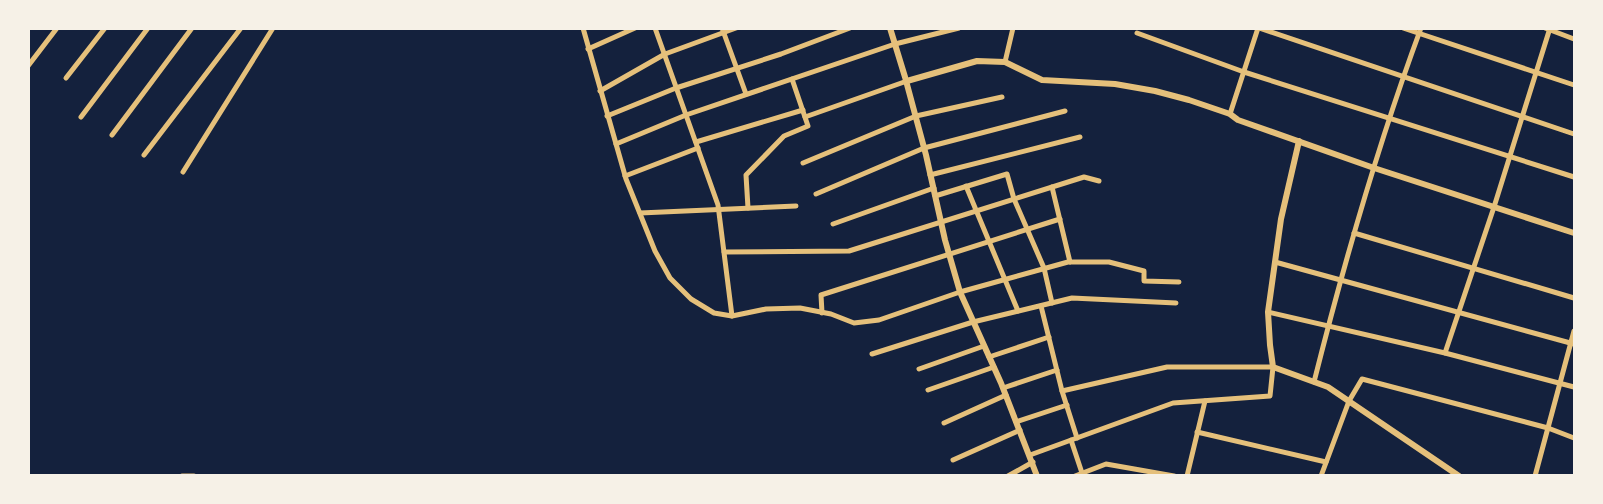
<svg xmlns="http://www.w3.org/2000/svg" width="1603" height="504" font-family="Lato,sans-serif">
	<rect width="100%" height="100%" fill="#14213d"/>
	<g fill="none" stroke-linecap="round" stroke-linejoin="round">
		<g stroke="#e5c07b" stroke-width="5">
			<polyline points="583,28 626,179 655,251 670,278 691,299 714,313 732,316 766,309 800,308 831,314 854,323 879,320 960,292 1068,262 1109,262 1144,271 1144,281 1179,282"/>
			<polyline points="655,28 718,205 732,316"/>
			<polyline points="722,28 746,94"/>
			<polyline points="1259,28 1574,134"/>
			<polyline points="1403,28 1574,85"/>
			<polyline points="1545,28 1574,39"/>
			<polyline points="1137,33 1244,72 1574,177"/>
			<polyline points="588,49 635,28"/>
			<polyline points="1005,62 1013,28"/>
			<polyline points="28,66 57,28"/>
			<polyline points="66,78 105,28"/>
			<polyline points="600,91 665,54 736,28"/>
			<polyline points="1230,114 1258,28"/>
			<polyline points="607,116 676,88 781,54 850,28"/>
			<polyline points="81,117 148,28"/>
			<polyline points="805,117 907,81"/>
			<polyline points="112,135 192,28"/>
			<polyline points="696,142 803,110"/>
			<polyline points="616,144 686,115 895,44 959,28"/>
			<polyline points="144,155 241,28"/>
			<polyline points="803,163 916,116 1002,97"/>
			<polyline points="183,172 273,28"/>
			<polyline points="930,175 1080,137"/>
			<polyline points="625,176 698,148"/>
			<polyline points="966,186 1018,311"/>
			<polyline points="1052,187 1070,262"/>
			<polyline points="816,194 924,148 1065,111"/>
			<polyline points="935,196 1007,174 1014,199 1044,268 1052,303"/>
			<polyline points="748,208 746,175 784,136 808,126 792,79"/>
			<polyline points="640,213 796,206"/>
			<polyline points="833,224 934,188"/>
			<polyline points="1354,233 1574,298"/>
			<polyline points="724,252 849,251 1084,177 1099,181"/>
			<polyline points="1275,262 1574,344"/>
			<polyline points="1041,306 1062,391 1077,438"/>
			<polyline points="1268,312 1445,353 1574,387"/>
			<polyline points="822,313 821,295 1060,219"/>
			<polyline points="1445,353 1494,207 1550,28"/>
			<polyline points="872,354 973,322 1072,298 1176,303"/>
			<polyline points="989,357 1049,337"/>
			<polyline points="919,369 984,346"/>
			<path d="M1314 382C1344 263 1378 144 1421 28"/>
			<polyline points="1003,388 1057,370"/>
			<polyline points="928,390 994,367"/>
			<polyline points="1016,422 1067,405"/>
			<polyline points="944,423 1006,395"/>
			<polyline points="1197,432 1326,462"/>
			<polyline points="1071,440 1082,473"/>
			<polyline points="1030,455 1173,403 1270,396 1273,367 1167,367 1062,391"/>
			<polyline points="953,460 1020,430"/>
			<polyline points="182,476 194,476"/>
			<polyline points="1008,476 1033,462"/>
			<polyline points="1075,476 1106,464 1174,476"/>
			<polyline points="1187,476 1205,401"/>
			<polyline points="1321,476 1349,401 1362,379 1548,428 1574,438"/>
			<polyline points="1535,476 1574,331"/>
		</g>
		<g stroke="#e5c07b" stroke-width="6">
			<polyline points="890,28 905,77 926,155 945,240 960,292 1001,383 1037,476"/>
			<polyline points="907,81 977,61 1005,62 1042,80 1115,84 1155,91 1189,100 1230,114 1238,120 1374,168 1574,233"/>
			<polyline points="1299,141 1281,219 1268,312 1270,345 1273,367 1328,387 1459,476"/>
		</g>
	</g>
	<rect width="1603" height="504" fill="none" stroke="#f6f1e7" stroke-width="60"/>
</svg>
